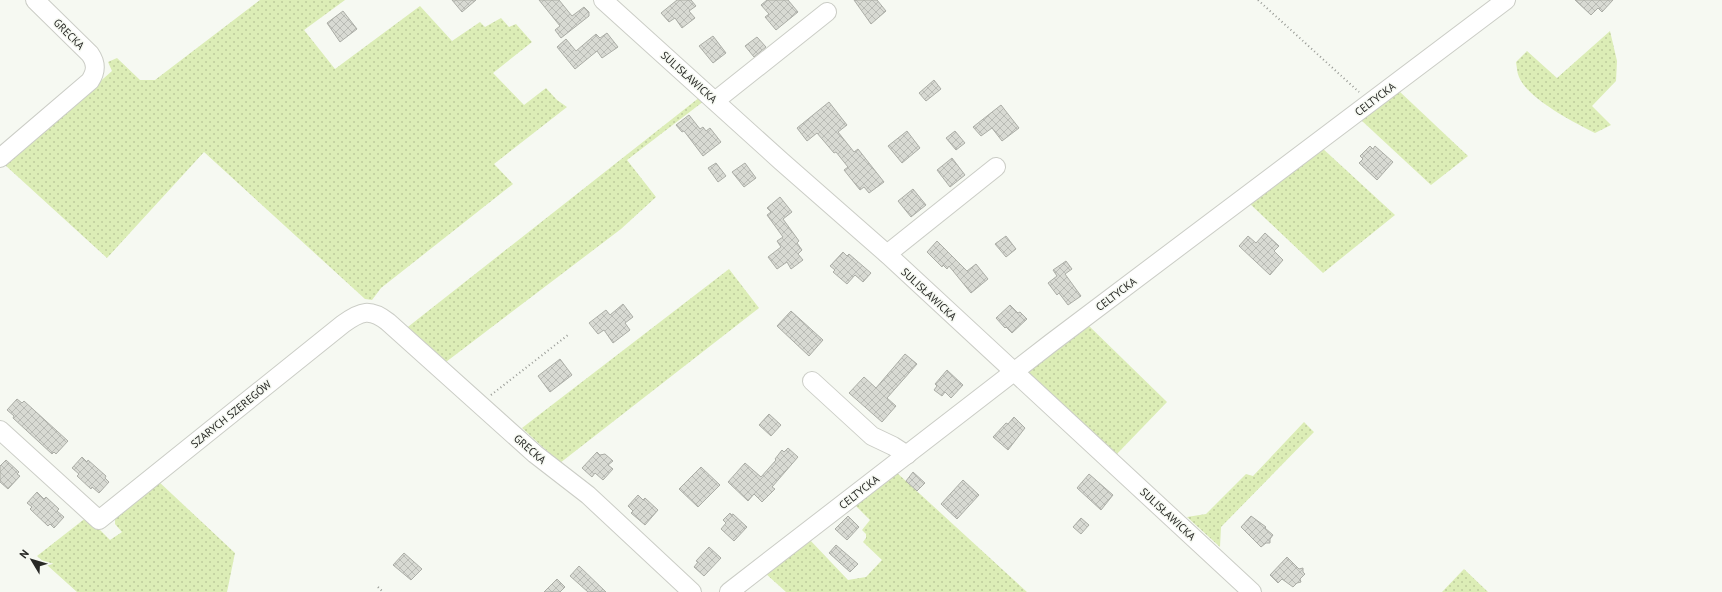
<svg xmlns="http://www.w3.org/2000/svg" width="1722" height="592" font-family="'PT Sans',sans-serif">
	<defs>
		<pattern id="grass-dots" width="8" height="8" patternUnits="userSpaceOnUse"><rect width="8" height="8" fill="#dcedb6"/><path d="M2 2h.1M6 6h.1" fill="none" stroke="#bdcb9c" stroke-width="1.8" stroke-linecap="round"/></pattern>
		<pattern id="building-cross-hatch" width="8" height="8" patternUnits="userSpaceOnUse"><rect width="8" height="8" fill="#d8dad3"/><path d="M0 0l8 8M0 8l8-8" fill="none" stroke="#b9bbb5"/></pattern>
	</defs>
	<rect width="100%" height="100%" fill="#f6f9f2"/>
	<g fill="url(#grass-dots)">
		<polygon points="260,0 345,0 304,30 335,69 420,6 452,41 480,22 485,27 501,18 509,27 516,24 532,42 493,73 524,105 546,88 557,100 567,107 494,164 513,184 381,288 372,300 365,299 204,152 107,258 5,165 112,71 108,62 117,58 140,80 155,80"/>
		<path d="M1610 31 1617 61 1616 81 1592 106 1611 125 1595 133C1575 123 1528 99 1519 77 1517 73 1517 67 1516 62L1527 51 1557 78Z"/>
		<polygon points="1399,91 1468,156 1431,185 1361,120"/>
		<polygon points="700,97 704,101 627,160 656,197 621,229 442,365 404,330"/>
		<polygon points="1321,147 1395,215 1323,273 1248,202"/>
		<polygon points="729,269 759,308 560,463 522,428"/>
		<polygon points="1086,323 1167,402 1114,457 1026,372"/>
		<polygon points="1304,422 1314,432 1221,527 1220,547 1187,517 1206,514 1246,474 1253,476"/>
		<polygon points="896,472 1027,592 786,592 765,573 809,539 848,580 866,577 882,560 863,542 866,538 866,534 862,530 870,520 854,504 876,490"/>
		<polygon points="157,480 235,553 227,592 77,592 37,556 87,517 110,540 122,532 115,524 115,516"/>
		<polygon points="1464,569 1488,592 1442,592"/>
	</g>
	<g fill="url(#building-cross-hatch)" stroke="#abada6">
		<polygon points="452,0 476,0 462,12"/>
		<polygon points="539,0 559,0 572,16 584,7 589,12 589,16 561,38 555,30 560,26"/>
		<polygon points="677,0 691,0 696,6 689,11 695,18 682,28 675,18 669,22 661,13"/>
		<polygon points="767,0 788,0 798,12 776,30 765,17 769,14 761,5"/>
		<polygon points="854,0 877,0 886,11 871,24"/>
		<polygon points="1575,0 1613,0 1602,12 1598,8 1591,15"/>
		<polygon points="343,11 357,29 340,42 327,23"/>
		<polygon points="607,33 618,47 602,58 597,51 575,69 557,47 566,39 576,51 596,34 600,38"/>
		<polygon points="713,36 726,53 713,63 699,46"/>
		<polygon points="757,37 766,47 754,57 745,46"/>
		<polygon points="934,80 941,89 926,101 919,93"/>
		<polygon points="829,102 847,125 838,132 854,152 858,149 884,182 869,193 864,187 860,190 844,170 848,167 836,152 834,153 817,133 807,141 797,128"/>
		<polygon points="1001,105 1019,128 1002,141 992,128 981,136 973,127"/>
		<polygon points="689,115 700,129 703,127 706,131 710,128 721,142 703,156 684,131 682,132 676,125"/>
		<polygon points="907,131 920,148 902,163 888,146"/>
		<polygon points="955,131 965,143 956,150 946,138"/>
		<polygon points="1370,146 1373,149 1375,146 1393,162 1377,180 1359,163 1363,159 1360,156"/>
		<polygon points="952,158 965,175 950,187 937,170"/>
		<polygon points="716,163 726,176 718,182 708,168"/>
		<polygon points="745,163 756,178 744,187 732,172"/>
		<polygon points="913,189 926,205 911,217 898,201"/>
		<polygon points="780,197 792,212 783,219 799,241 797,243 802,250 798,254 803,260 791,269 787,262 777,269 768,257 781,247 777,241 783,237 767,215 771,212 767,208"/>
		<polygon points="1265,233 1279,246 1274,251 1283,260 1270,275 1239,246 1248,236 1256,243"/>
		<polygon points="1006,236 1016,249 1006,257 995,244"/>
		<polygon points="937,241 967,271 976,264 988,279 971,293 949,266 947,269 943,265 942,267 927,252"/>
		<polygon points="843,252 847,256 849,254 871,273 863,282 855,275 847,284 833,272 835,270 830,266"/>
		<polygon points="1066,261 1072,269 1065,274 1081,296 1068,305 1059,293 1057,295 1048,283 1057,276 1053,270"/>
		<polygon points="623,304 633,317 625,323 630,330 613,343 604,330 598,334 589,323 606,310 610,315"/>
		<polygon points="1010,305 1018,313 1020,312 1027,319 1012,333 1006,327 1005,328 996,318"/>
		<polygon points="791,311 823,340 809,356 777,326"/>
		<polygon points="905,354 917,364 887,398 896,406 882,422 849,393 864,377 876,388"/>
		<polygon points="560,359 572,375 550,392 538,376"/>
		<polygon points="947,370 963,385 951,398 945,392 942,396 934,390 937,386 935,384"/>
		<polygon points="17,399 22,403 24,401 68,441 56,454 54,452 52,454 13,418 14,416 7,410"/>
		<polygon points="769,414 781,425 771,436 759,425"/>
		<polygon points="1014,417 1025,428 1008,450 993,437 1006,423 1008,424"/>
		<polygon points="788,448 798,457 772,487 775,489 762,502 754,494 748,501 728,482 745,463 761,477 776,460 775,459 782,450 784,452"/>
		<polygon points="597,452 600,455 605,454 613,461 608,465 613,469 603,480 595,473 592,477 582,468"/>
		<polygon points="82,457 87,462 88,460 106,476 105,478 109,482 99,493 92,487 91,489 77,476 79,474 72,468"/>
		<polygon points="6,460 19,472 17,474 20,476 8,489 0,482 0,466"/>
		<polygon points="701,467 720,485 698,507 679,489"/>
		<polygon points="913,472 925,483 917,491 906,481"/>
		<polygon points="1089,474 1113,495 1101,510 1077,488"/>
		<polygon points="963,480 979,495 957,519 941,504"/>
		<polygon points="37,492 44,499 46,497 59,509 57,511 64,517 54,528 50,524 48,526 30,509 32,507 27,503"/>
		<polygon points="638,495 643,500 645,498 658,510 645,525 631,513 633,511 628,506"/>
		<polygon points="730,513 731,515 733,514 747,527 734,541 721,529 726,523 723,520"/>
		<polygon points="848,516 859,527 847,540 835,529"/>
		<polygon points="1251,516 1266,527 1265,528 1273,535 1270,539 1270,543 1266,543 1261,547 1241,527"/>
		<polygon points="1081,518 1089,525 1081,534 1073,527"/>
		<polygon points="836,545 858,564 850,572 829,553"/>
		<polygon points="709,547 721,558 704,576 694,567 698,562 696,561"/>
		<polygon points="404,553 422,569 411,580 393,565"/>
		<polygon points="1287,557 1299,569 1303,568 1303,572 1305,574 1300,579 1301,582 1297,583 1293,587 1282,579 1278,583 1270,575"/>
		<polygon points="579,566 606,592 588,592 570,576"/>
		<polygon points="557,579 565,587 560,592 544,592"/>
	</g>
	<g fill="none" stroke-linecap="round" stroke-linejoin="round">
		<g stroke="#cbcdc6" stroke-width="20">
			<g id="minor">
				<polyline points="603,0 781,161 887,254 1252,592"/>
				<polyline points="715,101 827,12"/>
				<path d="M0 158 90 81C96 72 97 64 90 54L35 0"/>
				<polyline points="887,254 996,167"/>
				<polyline points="812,381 872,436 893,446 907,455"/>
				<path d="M0 430 99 520 343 324C361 311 370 308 388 322L535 454 588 495 692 592"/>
				<polyline points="729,592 1051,343 1506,0"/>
			</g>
		</g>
		<g stroke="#969893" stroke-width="2" stroke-dasharray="1 3" stroke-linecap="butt">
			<polyline points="1258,0 1359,92"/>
			<polyline points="491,395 568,335"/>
			<polyline points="378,587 383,592"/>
		</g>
		<use href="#minor" stroke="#fff" stroke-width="18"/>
	</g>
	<g text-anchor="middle" stroke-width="3" stroke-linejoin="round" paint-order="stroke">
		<g font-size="11" fill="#282926" stroke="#f6f9f2">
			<text transform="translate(69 34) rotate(45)" y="4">GRECKA</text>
			<text transform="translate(689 77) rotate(42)" y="4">SULISŁAWICKA</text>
			<text transform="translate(1375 99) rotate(-37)" y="4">CELTYCKA</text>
			<text transform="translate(929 294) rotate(43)" y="4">SULISŁAWICKA</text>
			<text transform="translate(1116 294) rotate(-37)" y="4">CELTYCKA</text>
			<text transform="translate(231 414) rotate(-39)" y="4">SZARYCH SZEREGÓW</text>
			<text transform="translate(530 449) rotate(41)" y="4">GRECKA</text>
			<text transform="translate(859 492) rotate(-38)" y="4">CELTYCKA</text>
			<text transform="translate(1168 514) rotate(43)" y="4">SULISŁAWICKA</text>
		</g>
	</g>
	<g transform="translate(32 560) rotate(308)" stroke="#f6f9f2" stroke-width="3" paint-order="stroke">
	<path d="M0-3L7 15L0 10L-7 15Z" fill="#282926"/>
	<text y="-6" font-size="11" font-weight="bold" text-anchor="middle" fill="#282926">N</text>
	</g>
</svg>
